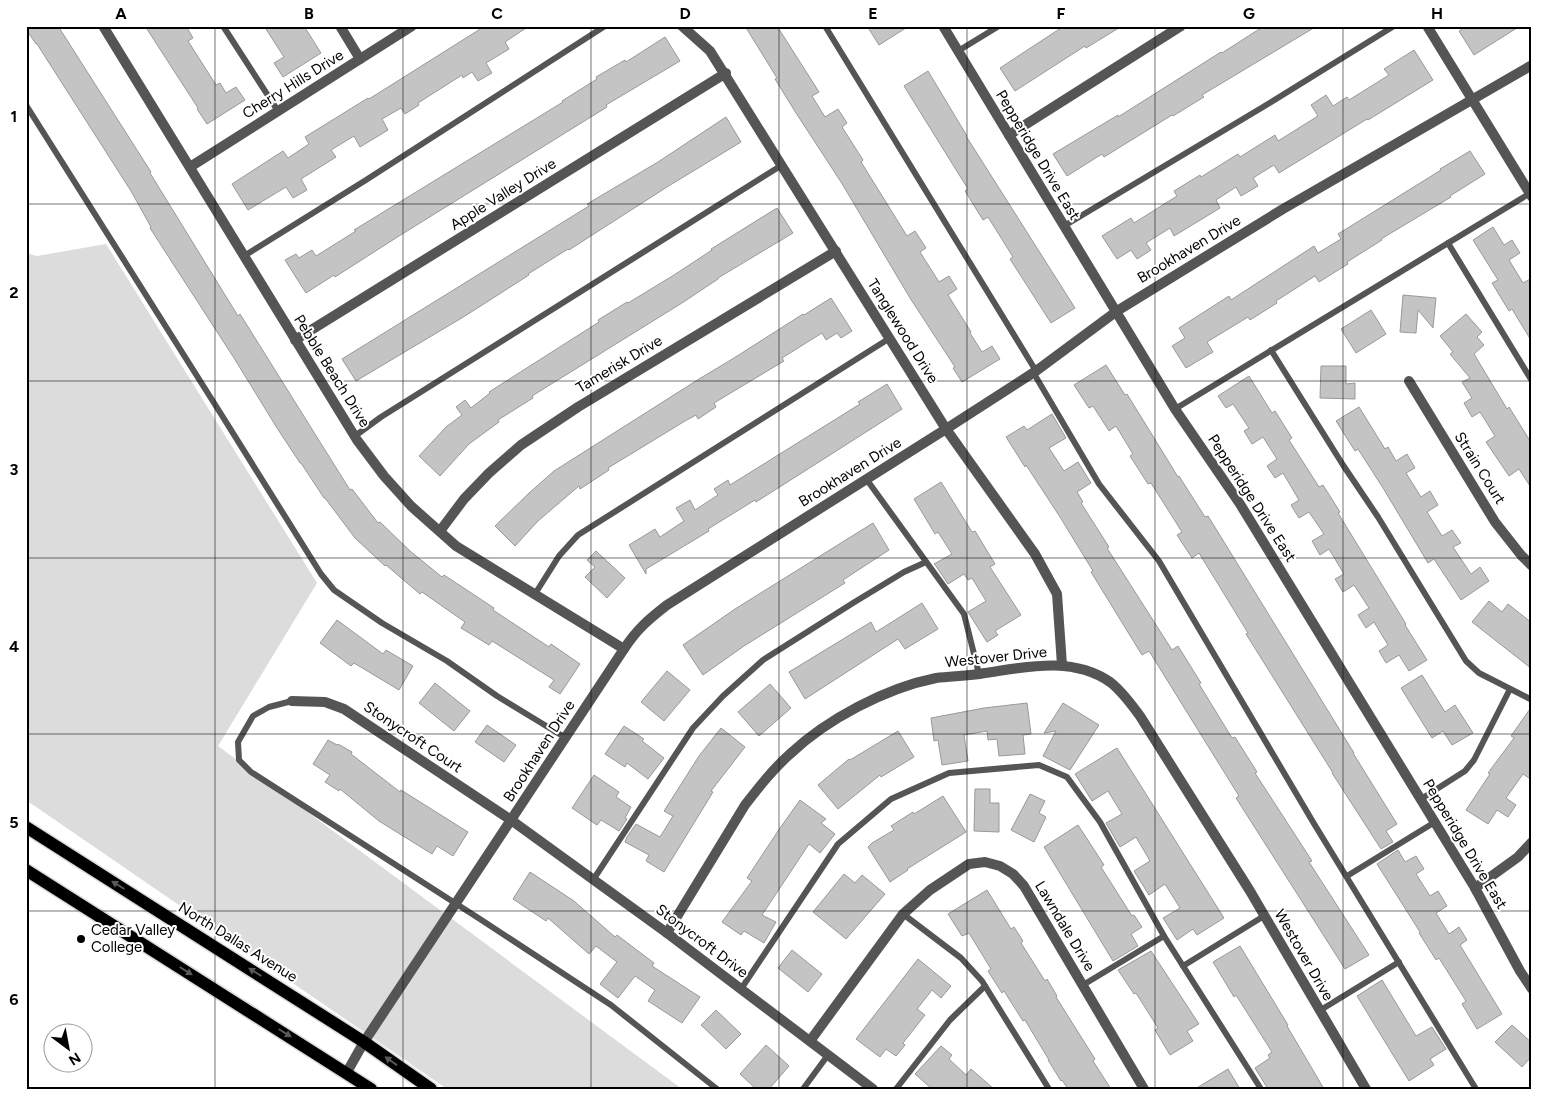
<svg xmlns="http://www.w3.org/2000/svg" width="1558" height="1115" font-family="Figtree,sans-serif">
	<rect width="100%" height="100%" fill="#fff"/>
	<polygon fill="#dcdcdc" points="106,244 317,583 218,746 682,1089 447,1089 26,800 26,253 37,256"/>
	<g fill="#c4c4c4" stroke="#999">
		<polygon points="26,26 58,26 151,172 150,173 238,316 240,314 350,490 352,489 378,523 380,522 410,551 442,577 444,575 494,608 493,610 549,647 551,644 580,664 560,694 549,687 554,680 492,641 489,645 461,628 465,622 422,592 420,594 386,565 385,566 355,538 325,498 324,498 301,463 300,463 277,428 234,358 168,256 150,228 151,227 131,191 37,44 36,44 26,29"/>
		<polygon points="145,26 186,26 193,38 188,41 216,85 220,83 226,93 236,87 245,100 207,124 197,109 198,108"/>
		<polygon points="264,26 304,26 321,53 283,77 274,63 284,57"/>
		<polygon points="485,26 529,26 505,42 509,49 486,63 492,73 478,81 472,72 463,78 462,75 418,103 419,105 405,114 401,108 382,119 388,130 360,147 354,136 331,150 336,157 301,179 307,190 293,198 286,187 248,210 232,184 283,151 288,158 309,144 305,137 368,98 369,99"/>
		<polygon points="745,26 777,26 819,92 812,96 825,117 838,109 847,123 842,127 863,160 861,162 907,236 915,231 926,248 920,252 939,282 949,276 957,289 948,295 971,332 970,333 982,352 992,346 1000,359 962,382 953,368 955,367 910,298 841,182 796,113 775,79 777,78"/>
		<polygon points="867,26 909,26 879,45"/>
		<polygon points="1064,26 1122,26 1086,48 1085,46 1015,91 1000,68"/>
		<polygon points="1264,26 1317,26 1202,95 1204,97 1173,116 1172,115 1104,157 1102,154 1067,176 1053,154 1118,115 1118,117 1221,52 1222,53"/>
		<polygon points="1467,26 1520,26 1474,55 1459,31"/>
		<polygon points="665,37 680,61 606,105 607,107 399,236 335,277 334,275 306,293 285,260 296,254 299,258 312,250 316,256 356,231 354,230 563,102 562,101 597,79 596,77 625,60 626,62"/>
		<polygon points="1414,50 1433,80 1368,120 1367,119 1279,173 1274,165 1253,178 1258,186 1241,196 1236,187 1216,200 1220,208 1207,216 1174,236 1170,228 1146,243 1151,250 1137,259 1131,250 1117,259 1102,236 1131,218 1134,223 1177,196 1174,191 1200,175 1201,177 1238,154 1240,157 1275,135 1278,141 1318,116 1311,105 1326,95 1333,106 1347,97 1349,100 1389,75 1384,69"/>
		<polygon points="928,71 967,136 966,136 1075,308 1051,323 1010,259 1013,257 988,217 983,220 965,191 968,189 904,86"/>
		<polygon points="726,117 741,142 667,187 569,250 568,249 528,274 529,275 465,316 356,381 342,359 589,206 587,204 658,162"/>
		<polygon points="1470,151 1485,174 1450,196 1451,197 1381,239 1382,240 1347,262 1348,264 1319,282 1315,276 1276,301 1277,303 1250,320 1248,317 1207,342 1213,352 1186,368 1172,346 1185,338 1179,328 1229,296 1231,300 1314,246 1318,253 1341,239 1338,234 1441,170 1440,169"/>
		<polygon points="777,208 793,233 718,278 718,279 682,303 532,396 533,398 498,420 499,422 469,444 440,476 419,456 446,427 462,415 456,407 465,400 471,408 490,393 489,392 599,322 598,320 627,302 628,303 674,275 712,250 711,249"/>
		<polygon points="1493,227 1504,245 1512,240 1520,253 1509,260 1523,283 1532,278 1532,342 1512,309 1509,311 1492,283 1498,280 1473,240"/>
		<polygon points="1403,295 1436,298 1433,328 1418,310 1416,333 1400,332"/>
		<polygon points="831,298 852,331 841,338 837,333 826,340 822,333 782,358 784,361 714,403 716,407 698,419 696,415 685,421 608,468 609,470 580,489 579,486 538,521 515,546 495,526 529,493 554,471 699,379 734,358 803,314 804,315"/>
		<polygon points="1371,310 1386,334 1356,353 1341,329"/>
		<polygon points="1466,314 1482,332 1477,337 1484,345 1474,354 1507,409 1509,407 1532,444 1532,489 1519,469 1509,476 1486,442 1495,436 1480,412 1472,417 1464,403 1472,398 1462,382 1470,378 1450,354 1453,352 1440,336"/>
		<polygon points="1106,365 1125,395 1127,394 1178,477 1179,476 1205,517 1208,516 1354,753 1353,753 1397,824 1386,831 1393,842 1381,849 1332,773 1333,773 1246,634 1248,633 1199,553 1192,558 1177,535 1182,532 1151,483 1148,484 1130,456 1133,454 1116,426 1109,431 1093,406 1089,408 1074,385"/>
		<polygon points="1321,366 1346,366 1346,384 1355,383 1355,399 1320,398"/>
		<polygon points="1249,376 1272,413 1275,411 1292,438 1289,440 1319,487 1323,485 1340,512 1338,513 1406,624 1405,625 1427,660 1409,671 1399,655 1386,663 1379,651 1388,645 1374,622 1366,628 1358,615 1369,608 1354,585 1343,592 1335,579 1344,574 1329,549 1320,555 1312,541 1324,534 1309,512 1299,518 1291,505 1299,500 1283,473 1275,478 1267,466 1277,459 1263,437 1252,444 1244,431 1249,428 1233,404 1226,408 1218,396"/>
		<polygon points="887,384 902,409 830,455 756,502 755,500 708,529 709,531 646,569 646,574 629,545 655,529 660,537 684,521 676,508 690,500 695,510 718,495 714,489 728,480 730,485 860,404 858,402"/>
		<polygon points="1359,407 1385,449 1388,447 1396,461 1407,454 1415,468 1406,473 1421,497 1430,491 1438,505 1427,512 1442,536 1452,530 1461,543 1453,547 1471,574 1480,567 1489,581 1461,600 1434,559 1428,563 1383,488 1358,449 1355,451 1336,421"/>
		<polygon points="1052,414 1066,438 1049,448 1064,471 1078,462 1091,483 1077,492 1083,502 1081,503 1109,547 1107,548 1172,650 1178,646 1201,683 1199,684 1232,738 1235,737 1257,772 1255,773 1312,861 1309,862 1369,955 1345,969 1236,798 1239,796 1149,651 1142,655 1091,572 1093,571 1060,517 1026,465 1025,467 1006,437 1024,426 1027,430"/>
		<polygon points="941,482 972,532 975,531 995,564 990,567 1021,615 995,631 998,635 987,642 968,612 986,601 972,578 968,580 964,574 948,584 936,566 934,564 952,554 938,532 935,534 914,499"/>
		<polygon points="873,523 889,550 843,580 845,583 744,646 703,675 683,645 735,609"/>
		<polygon points="596,551 625,578 607,598 585,577 595,567 587,560"/>
		<polygon points="1489,601 1502,612 1508,604 1532,623 1532,669 1472,622"/>
		<polygon points="922,603 938,629 905,649 898,639 805,699 789,672 871,622 876,632"/>
		<polygon points="337,620 383,654 386,650 413,666 399,690 354,663 351,666 320,643"/>
		<polygon points="667,671 690,690 664,721 641,702"/>
		<polygon points="1422,675 1445,712 1455,705 1473,733 1452,745 1443,731 1432,738 1401,688"/>
		<polygon points="435,683 470,711 454,731 419,703"/>
		<polygon points="770,684 791,708 759,736 738,712"/>
		<polygon points="1027,703 1031,734 1023,735 1025,754 999,756 997,739 988,740 987,731 964,735 968,761 942,765 938,740 934,741 931,718 984,708"/>
		<polygon points="1063,703 1099,725 1070,770 1043,756 1056,731 1044,733"/>
		<polygon points="1532,706 1532,780 1523,774 1506,798 1516,805 1508,817 1497,810 1488,824 1466,810 1490,774 1488,773 1514,738 1511,736"/>
		<polygon points="487,725 516,745 504,762 475,742"/>
		<polygon points="624,726 644,739 642,741 664,758 648,779 627,763 625,767 605,754"/>
		<polygon points="721,728 745,747 711,791 713,792 664,872 646,861 649,855 625,842 627,837 636,824 660,837 673,816 664,811 699,756"/>
		<polygon points="898,731 914,757 881,777 880,775 838,809 818,785 849,759 850,760"/>
		<polygon points="328,740 337,745 338,744 352,752 351,754 400,792 401,790 468,832 453,856 437,846 432,854 379,821 340,789 339,791 325,782 330,775 313,764"/>
		<polygon points="1117,748 1224,918 1197,935 1193,929 1177,940 1163,918 1180,908 1165,884 1149,895 1134,871 1150,861 1136,837 1120,847 1106,823 1122,814 1108,791 1092,801 1075,774"/>
		<polygon points="594,775 619,792 616,797 631,807 625,818 627,819 619,831 601,820 597,825 572,808"/>
		<polygon points="975,789 990,789 990,803 999,803 999,832 974,831"/>
		<polygon points="1030,794 1045,801 1039,813 1046,817 1034,842 1011,830"/>
		<polygon points="943,796 966,832 907,869 908,870 890,882 868,847 872,843 894,830 891,826 913,812 914,814"/>
		<polygon points="800,800 826,819 821,823 835,834 820,853 809,844 762,915 776,922 764,943 744,931 741,935 722,922 752,881 747,878 780,828"/>
		<polygon points="1078,825 1104,865 1101,867 1132,916 1134,915 1142,927 1131,934 1138,946 1113,961 1044,847"/>
		<polygon points="1398,850 1405,862 1416,856 1424,869 1416,874 1430,896 1438,891 1447,906 1436,913 1449,934 1459,927 1467,940 1460,945 1502,1014 1477,1029 1462,1004 1466,1001 1439,958 1436,960 1419,933 1420,932 1377,864"/>
		<polygon points="530,872 574,901 615,937 617,935 654,963 652,966 700,997 682,1023 648,1001 655,990 635,976 618,998 600,984 617,962 596,946 589,954 548,918 546,921 513,899"/>
		<polygon points="844,874 855,883 862,875 885,894 846,939 813,912"/>
		<polygon points="987,890 1011,929 1014,927 1023,941 1021,943 1045,981 1047,979 1057,996 1056,997 1095,1059 1093,1061 1111,1089 1068,1089 1062,1080 1061,1081 1048,1060 1049,1060 1025,1020 1023,1021 1004,991 1002,993 988,971 991,969 969,933 962,936 948,914"/>
		<polygon points="1240,946 1288,1025 1287,1026 1324,1089 1268,1089 1255,1068 1270,1058 1268,1055 1272,1052 1236,995 1234,997 1213,962"/>
		<polygon points="792,950 822,974 808,992 778,968"/>
		<polygon points="1151,951 1199,1024 1187,1031 1193,1041 1170,1055 1155,1030 1158,1028 1136,993 1134,994 1118,970"/>
		<polygon points="918,959 951,986 941,998 932,990 917,1009 925,1015 903,1043 905,1045 896,1056 886,1049 880,1057 856,1039"/>
		<polygon points="1382,980 1416,1036 1432,1027 1446,1049 1430,1059 1434,1065 1409,1081 1357,996"/>
		<polygon points="716,1010 741,1034 726,1049 701,1025"/>
		<polygon points="1512,1025 1532,1043 1532,1056 1522,1067 1495,1042"/>
		<polygon points="766,1045 789,1066 769,1089 756,1089 740,1074"/>
		<polygon points="941,1046 952,1055 949,1059 966,1075 971,1069 994,1089 932,1089 915,1074"/>
		<polygon points="1228,1069 1240,1089 1195,1089"/>
	</g>
	<g fill="none" stroke-linecap="round" stroke-linejoin="round">
		<g stroke="#dbdbdb" stroke-width="15">
			<g id="primary">
				<polyline points="26,827 364,1042 431,1089"/>
				<polyline points="26,870 371,1089"/>
			</g>
		</g>
		<g stroke="#555" stroke-width="6">
			<polyline points="223,26 278,111"/>
			<polyline points="825,26 1036,371"/>
			<polyline points="958,51 999,26"/>
			<polyline points="26,105 221,414 321,574 334,590 382,623 447,661 497,696 566,738"/>
			<polyline points="1064,226 1263,107 1394,26"/>
			<polyline points="1448,243 1532,381"/>
			<polyline points="244,256 366,180 605,26"/>
			<polyline points="1271,350 1343,465 1378,517 1466,661 1479,673 1532,700"/>
			<polyline points="1033,372 1099,484 1159,561 1313,822 1476,1089"/>
			<polyline points="1175,409 1532,192"/>
			<polyline points="355,436 381,417 782,165"/>
			<polyline points="867,480 964,614 979,674"/>
			<polyline points="535,594 559,556 578,535 890,338"/>
			<polyline points="292,701 269,707 253,716 238,742 239,760 251,772 483,921 611,1005 717,1089"/>
			<polyline points="1421,799 1465,771 1474,760 1510,689"/>
			<polyline points="1347,876 1435,822"/>
			<polyline points="593,880 693,728 723,696 763,660 853,603 904,572 926,562"/>
			<polyline points="903,914 961,958 982,981 1049,1089"/>
			<polyline points="1183,966 1264,916"/>
			<polyline points="1083,985 1164,936"/>
			<polyline points="741,989 838,844 891,799 949,773 1039,765 1067,777 1100,822 1164,936 1261,1089"/>
			<polyline points="1319,1011 1399,962"/>
			<polyline points="803,1089 828,1055"/>
			<polyline points="896,1089 950,1020 985,986"/>
		</g>
		<g stroke="#555" stroke-width="10">
			<polyline points="103,26 357,440 384,476 411,506 456,546 624,649"/>
			<polyline points="340,26 360,59"/>
			<polyline points="682,26 710,51 946,429 1035,554 1057,594 1062,665"/>
			<polyline points="943,26 1175,409 1240,504 1475,888 1520,971 1532,989"/>
			<polyline points="1427,26 1532,197"/>
			<polyline points="1009,135 1181,26"/>
			<polyline points="190,167 412,26"/>
			<polyline points="295,340 726,73"/>
			<polyline points="1409,381 1495,522 1521,555 1532,566"/>
			<polyline points="440,531 464,499 489,473 521,445 578,407 836,251"/>
			<polyline points="292,701 325,702 344,709 511,820 667,933 873,1089"/>
			<polyline points="1475,888 1518,857 1532,842"/>
			<path d="M667 933 745 805C759 787 773 769 790 754 827 719 886 688 936 678 952 676 969 676 985 673 1026 667 1072 656 1110 682 1122 691 1131 704 1140 716L1250 891 1366 1089"/>
			<polyline points="810,1041 903,914 930,890 969,864 985,862 1000,866 1013,874 1024,886 1144,1089"/>
			<path d="M347 1072 364 1042 624 649C637 629 649 619 667 605L946 429 1036 371 1117 311 1283 209 1532 65"/>
		</g>
		<use href="#primary" stroke="#000" stroke-width="12"/>
	</g>
	<defs><path id="oneway-solid" d="M-6-.8H1V-3.2L6.5 0L1 3.2V.8H-6Z" transform="scale(1.25)"/></defs>
	<g fill="#595959">
		<use href="#oneway-solid" transform="translate(118 885) rotate(-148)"/>
		<use href="#oneway-solid" transform="translate(186 971) rotate(32)"/>
		<use href="#oneway-solid" transform="translate(255 972) rotate(-148)"/>
		<use href="#oneway-solid" transform="translate(285 1033) rotate(32)"/>
		<use href="#oneway-solid" transform="translate(391 1061) rotate(-145)"/>
	</g>
	<path fill="none" stroke="#000" stroke-width="1" stroke-opacity="0.55" d="M215 26V1089M403 26V1089M591 26V1089M779 26V1089M967 26V1089M1155 26V1089M1343 26V1089M26 204H1532M26 381H1532M26 558H1532M26 734H1532M26 911H1532"/>
	<circle fill="#000" stroke="#fff" stroke-width="2" cx="81" cy="939" r="5"/>
	<g text-anchor="middle" stroke-width="4" stroke-linejoin="round" paint-order="stroke">
		<g font-size="15" fill="#000" stroke="#fff">
			<text transform="translate(293 84) rotate(-32)" y="5">Cherry Hills Drive</text>
			<text transform="translate(1038 155) rotate(59)" y="5">Pepperidge Drive East</text>
			<text transform="translate(503 194) rotate(-32)" y="5">Apple Valley Drive</text>
			<text transform="translate(1189 249) rotate(-31)" y="5">Brookhaven Drive</text>
			<text transform="translate(903 331) rotate(58)" y="5">Tanglewood Drive</text>
			<text transform="translate(619 364) rotate(-31)" y="5">Tamerisk Drive</text>
			<text transform="translate(332 371) rotate(58)" y="5">Pebble Beach Drive</text>
			<text transform="translate(1480 468) rotate(58)" y="5">Strain Court</text>
			<text transform="translate(850 472) rotate(-32)" y="5">Brookhaven Drive</text>
			<text transform="translate(1252 498) rotate(57)" y="5">Pepperidge Drive East</text>
			<text transform="translate(996 657) rotate(-6)" y="5">Westover Drive</text>
			<text transform="translate(413 737) rotate(34)" y="5">Stonycroft Court</text>
			<text transform="translate(539 751) rotate(-57)" y="5">Brookhaven Drive</text>
			<text transform="translate(1465 844) rotate(59)" y="5">Pepperidge Drive East</text>
			<text transform="translate(1065 926) rotate(59)" y="5">Lawndale Drive</text>
			<text transform="translate(702 941) rotate(37)" y="5">Stonycroft Drive</text>
			<text transform="translate(238 942) rotate(32)" y="5">North Dallas Avenue</text>
			<text transform="translate(1304 955) rotate(60)" y="5">Westover Drive</text>
		</g>
		<g font-size="15" fill="#000" stroke="#fff" text-anchor="start">
			<text x="91" y="935">Cedar Valley<tspan x="91" dy="17">College</tspan></text>
		</g>
	</g>
	<rect width="1558" height="1115" fill="none" stroke="#ffffff" stroke-width="55"/>
	<g transform="translate(68 1048) rotate(148)"><circle r="24" fill="#ffffff" stroke="#999999"/>
	<path d="M0-4L9 19L0 12L-9 19Z" fill="#000000"/>
	<text y="-8" font-size="14" font-weight="bold" text-anchor="middle" fill="#000000">N</text>
	</g>
	<rect x="28" y="28" width="1502" height="1060" fill="none" stroke="#000" stroke-width="2"/>
	<g font-size="16" text-anchor="middle" font-weight="bold" fill="#000">
		<text x="121" y="19">A</text>
		<text x="309" y="19">B</text>
		<text x="497" y="19">C</text>
		<text x="685" y="19">D</text>
		<text x="873" y="19">E</text>
		<text x="1061" y="19">F</text>
		<text x="1249" y="19">G</text>
		<text x="1437" y="19">H</text>
		<text x="14" y="122">1</text>
		<text x="14" y="298">2</text>
		<text x="14" y="475">3</text>
		<text x="14" y="652">4</text>
		<text x="14" y="828">5</text>
		<text x="14" y="1005">6</text>
	</g>
</svg>
